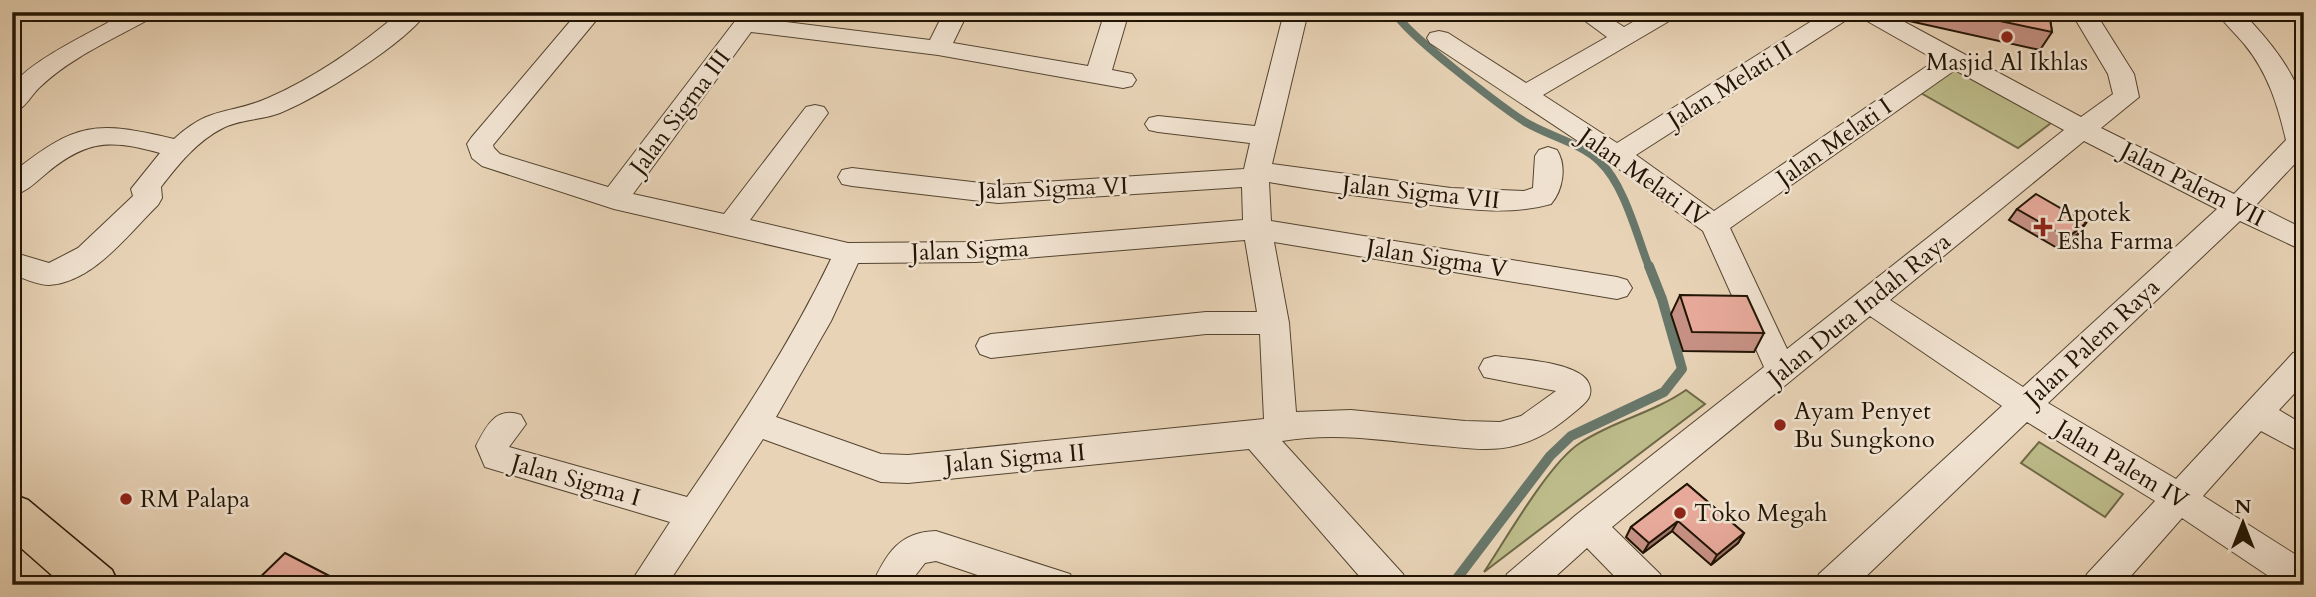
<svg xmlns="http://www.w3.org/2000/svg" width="2316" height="597" font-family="Cardo,serif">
	<rect width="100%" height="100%" fill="#e8d3b6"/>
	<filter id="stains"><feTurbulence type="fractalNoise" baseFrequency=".00286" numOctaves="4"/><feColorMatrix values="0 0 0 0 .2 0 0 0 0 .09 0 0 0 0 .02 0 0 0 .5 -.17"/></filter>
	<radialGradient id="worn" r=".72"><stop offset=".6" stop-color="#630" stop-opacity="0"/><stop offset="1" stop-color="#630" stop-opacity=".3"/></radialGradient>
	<g fill="#bcbb89" stroke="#6f6846" stroke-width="2">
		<polygon points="1949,63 2055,120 2018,148 1912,88"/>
		<path d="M1686 390 1705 404 1484 572C1506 539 1549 463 1580 443 1613 421 1653 413 1686 390Z"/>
		<polygon points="2039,442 2123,494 2105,517 2021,463"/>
	</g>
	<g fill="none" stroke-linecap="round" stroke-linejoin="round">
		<path stroke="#68776a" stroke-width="8" d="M1395 12C1402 31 1502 107 1525 122 1548 136 1581 143 1600 162 1624 184 1637 236 1649 267"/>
		<polyline stroke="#68776a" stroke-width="10" points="1452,585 1550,456 1571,436 1664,392 1682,369 1662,299 1649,266"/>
		<g stroke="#544430" stroke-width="2">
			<g id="street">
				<path d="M127 12H157L153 17C116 38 71 57 40 87 30 96 26 109 12 112 12 104 10 92 14 85 26 62 102 27 127 12Z"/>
				<path d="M400 12H427C404 45 317 98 280 113 262 120 240 119 223 128 197 141 178 165 161 187L162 198 158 205C128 234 94 282 49 285 37 285 23 278 12 274V252L49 263 78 248 133 196 131 189 160 153C112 140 88 139 48 172 37 181 27 192 12 196V173C76 122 96 120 174 139 211 105 229 115 268 98 316 77 360 46 400 12Z"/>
				<path d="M578 12H603L493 145 494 148 500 154 608 187 742 12H766L761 19 930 40 944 12H968L953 43 1088 66 1105 12H1129L1112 70 1132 74 1136 80 1132 86 1123 88 938 55 751 32 633 194 724 214 806 107 815 105 824 107 828 113 750 220 848 243 976 242 1243 220 1242 187 998 203 852 186 842 184 838 177 842 170 852 168 998 185 1244 169 1250 143 1158 132 1149 130 1145 124 1149 118 1158 116 1255 126 1284 12H1308L1272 164 1451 188 1524 191 1533 188 1535 156 1539 150 1548 147 1557 150C1567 166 1563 190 1551 204 1509 216 1465 209 1423 204 1371 198 1320 191 1269 182L1271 221 1617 277 1627 280 1632 288 1627 296 1617 299 1274 242 1289 323 1296 412 1351 410 1465 421 1500 422 1521 416 1556 391 1484 377 1479 368 1484 359 1495 356C1517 359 1581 362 1589 384 1594 397 1585 403 1577 410 1558 426 1541 439 1517 445 1490 453 1459 447 1432 445 1381 440 1333 432 1282 441L1403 574 1408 585H1367L1249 449 908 483 881 482 763 439 667 585H629L670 522 485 467 476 446C486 426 496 406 521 415L526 424 509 447 687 497C740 420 790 344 831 259L614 209 482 166 472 158 467 144 471 138ZM1245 240 1257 312H1206L991 334 980 338 976 346 980 354 991 358 1206 334H1260L1264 419 908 455 881 454 776 417 831 321 858 263 976 262Z"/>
				<path d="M1573 12H1601L1624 27 1650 12H1680L1676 17 1543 95 1617 143 1826 12H1855L1851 17 1636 155 1714 211 1936 60 1860 17 1856 12H1886L2081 117 2113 94 2108 74 2071 12H2095L2134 74 2139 97 2101 128 2234 194 2286 140C2278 106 2268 73 2245 45 2236 34 2225 24 2216 12H2242C2266 37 2298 73 2304 110 2306 124 2304 140 2304 154L2256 205 2304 229V251L2240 221 2048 403 2176 479 2293 353 2304 350V383L2279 410 2304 425V454L2261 431 2203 496 2304 560V585H2282L2182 518 2123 585H2082L2087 574 2155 501 2027 422 1857 585H1814L1819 574 2002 406 1870 316 1612 527 1660 574 1665 585H1623L1587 548 1546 585H1502L1507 574 1576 515 1764 367 1703 231 1608 161 1430 43 1427 38 1430 33 1439 31 1448 33 1526 83 1607 37ZM1955 70 2064 130 1787 349 1730 228ZM2084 141 2217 209 2023 387 1890 300Z"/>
				<path d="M936 531 1070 574 1075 585H1007L936 561 925 563 908 585H872C886 554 899 532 936 531Z"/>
			</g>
		</g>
		<g stroke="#221504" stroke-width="3">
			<polygon id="primary" points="12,494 28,500 112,570 119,585 63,585 12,540"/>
		</g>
		<use href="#street" fill="#f0e2d0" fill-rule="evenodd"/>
		<use href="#primary" fill="#e8d3b6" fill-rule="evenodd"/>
	</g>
	<g fill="#c69184" stroke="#221504" stroke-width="2">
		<polygon points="1909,12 2049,12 2052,32 2040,50 1909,21"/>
		<polygon points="2017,209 2086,223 2078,234 2059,249 2009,220"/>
		<polygon points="1680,295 1764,333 1754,352 1683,351 1671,314"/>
		<polygon points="1687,484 1744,533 1738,543 1711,565 1672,531 1643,553 1626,537 1631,527"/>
	</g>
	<g fill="#a1766c" stroke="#221504" stroke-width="2">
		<polygon points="2086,223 2078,234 2059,249 2067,238"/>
		<polygon points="1678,521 1672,531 1643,553 1649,543"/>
		<polygon points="1744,533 1738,543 1711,565 1717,555"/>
	</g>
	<g fill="#e6a99a" stroke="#221504" stroke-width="2">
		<polygon points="1958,12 2049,12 2052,32"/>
		<polygon points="2036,194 2086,223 2067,238 2017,209"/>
		<polygon points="1680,295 1747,296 1764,333 1692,332"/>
		<polygon points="1687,484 1744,533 1717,555 1678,521 1649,543 1631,527"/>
		<polygon points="285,553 345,584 252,585"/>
	</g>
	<g fill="#8f2418" stroke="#f0e2d0" stroke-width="2.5">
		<circle cx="2007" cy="37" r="7"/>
		<path d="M2039.5 216.5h7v7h7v7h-7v7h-7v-7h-7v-7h7z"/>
		<circle cx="1780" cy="425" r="7"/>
		<circle cx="126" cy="499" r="7"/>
		<circle cx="1680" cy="513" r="7"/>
	</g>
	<g text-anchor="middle" stroke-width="5" stroke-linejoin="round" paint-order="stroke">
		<g font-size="24" fill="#221504" stroke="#f0e2d0" text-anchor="start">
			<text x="2007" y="70" text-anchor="middle">Masjid Al Ikhlas</text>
			<text x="2057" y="221">Apotek<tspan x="2057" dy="28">Esha Farma</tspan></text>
			<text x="1794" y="419">Ayam Penyet<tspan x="1794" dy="28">Bu Sungkono</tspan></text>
			<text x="140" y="507">RM Palapa</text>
			<text x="1694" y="521">Toko Megah</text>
		</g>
		<g font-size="24" fill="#221504" stroke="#f0e2d0">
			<text transform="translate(1730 84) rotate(-32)" y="8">Jalan Melati II</text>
			<text transform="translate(680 112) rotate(-53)" y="8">Jalan Sigma III</text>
			<text transform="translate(1834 142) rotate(-35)" y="8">Jalan Melati I</text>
			<text transform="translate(1644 177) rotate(35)" y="8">Jalan Melati IV</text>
			<text transform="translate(2193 184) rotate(27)" y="8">Jalan Palem VII</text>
			<text transform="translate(1053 188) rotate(-2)" y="8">Jalan Sigma VI</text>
			<text transform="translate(1421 192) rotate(6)" y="8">Jalan Sigma VII</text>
			<text transform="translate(970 250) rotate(-2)" y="8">Jalan Sigma</text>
			<text transform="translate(1437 258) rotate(9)" y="8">Jalan Sigma V</text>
			<text transform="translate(1859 309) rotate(-39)" y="8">Jalan Duta Indah Raya</text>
			<text transform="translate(2092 342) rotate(-43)" y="8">Jalan Palem Raya</text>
			<text transform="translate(1015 458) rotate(-5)" y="8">Jalan Sigma II</text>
			<text transform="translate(2122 464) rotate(31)" y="8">Jalan Palem IV</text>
			<text transform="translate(576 480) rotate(16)" y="8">Jalan Sigma I</text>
		</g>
	</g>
	<rect width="2316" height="597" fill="none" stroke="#e8d3b6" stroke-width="42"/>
	<rect x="14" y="14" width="2288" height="569" fill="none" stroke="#221504" stroke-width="3.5"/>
	<rect x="21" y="21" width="2274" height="555" fill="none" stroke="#221504" stroke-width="2"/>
	<g transform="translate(2243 523)" stroke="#f0e2d0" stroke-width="5" paint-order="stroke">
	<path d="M0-5L12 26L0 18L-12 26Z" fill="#221504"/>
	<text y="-10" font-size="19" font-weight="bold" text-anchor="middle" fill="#221504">N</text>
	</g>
	<rect width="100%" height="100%" filter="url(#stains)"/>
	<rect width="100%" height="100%" fill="url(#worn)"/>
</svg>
